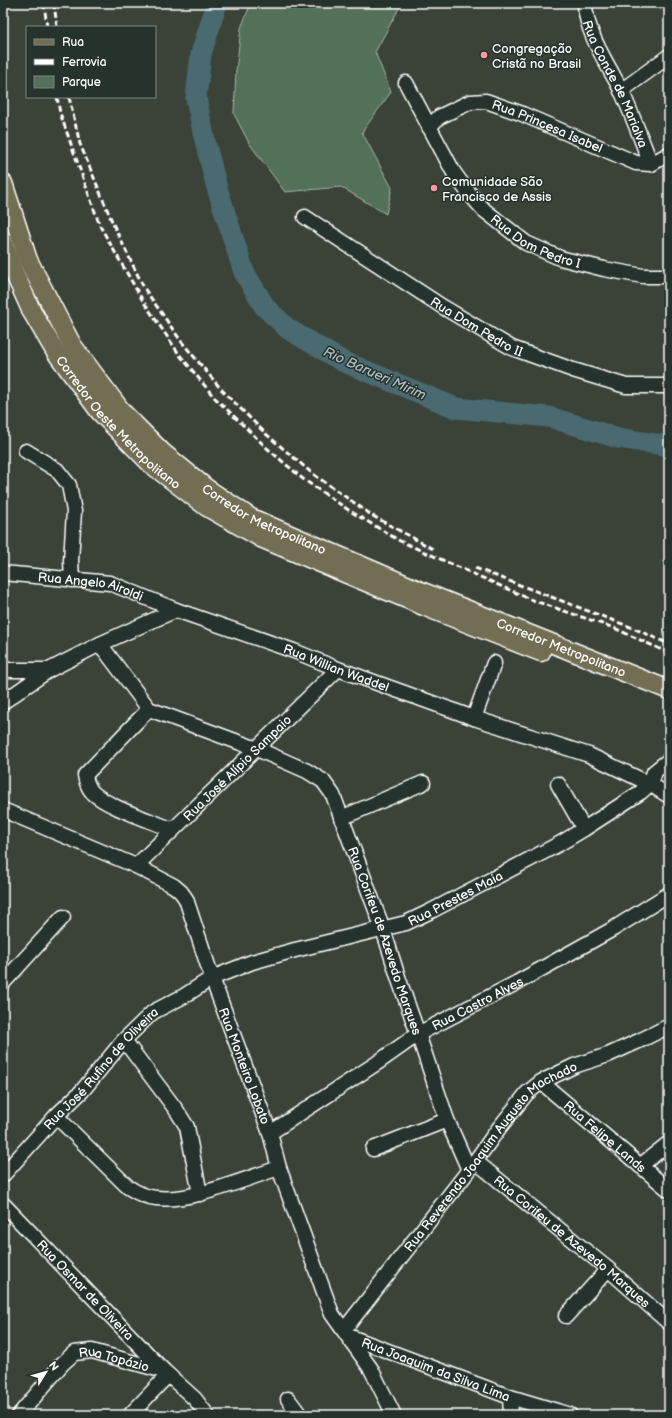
<svg xmlns="http://www.w3.org/2000/svg" width="672" height="1418" font-family="'Balsamiq Sans',sans-serif">
	<rect width="100%" height="100%" fill="#3b4238"/>
	<filter id="ink" filterUnits="userSpaceOnUse"><feTurbulence type="fractalNoise" baseFrequency=".025" numOctaves="2"/><feDisplacementMap in="SourceGraphic" scale="8" xChannelSelector="R" yChannelSelector="G"/><feConvolveMatrix kernelMatrix="1 2 1 2 8 2 1 2 1" color-interpolation-filters="sRGB"/></filter>
	<g filter="url(#ink)">
		<polygon fill="#527059" stroke="#a8b8ac" points="251,3 402,3 375,52 391,92 362,132 392,188 386,214 341,187 285,192 249,143 234,114 236,71 241,28"/>
		<g fill="none" stroke-linecap="round" stroke-linejoin="round">
			<polyline stroke="#496b6f" stroke-width="21" points="217,3 201,54 196,98 205,141 217,188 244,272 265,307 288,329 342,361 456,408 549,417 618,438 669,446"/>
			<g stroke="#fff" stroke-width="17">
				<g id="minor">
					<path id="s1" d="M585 3C585 31 608 65 621 90 632 114 641 139 651 164"/>
					<path id="s2" d="M406 83 454 173 468 192 484 210 526 243 560 258 604 269 643 276H669"/>
					<polyline points="621,91 669,56"/>
					<path id="s3" d="M429 127 439 117 470 102 486 101 520 113 636 163 651 164 669 154"/>
					<path id="s4" d="M305 217 443 307 512 348 573 370 626 386H669"/>
					<polyline points="26,451 57,470 69,485 74,511 71,561 72,580"/>
					<path id="s5" d="M3 573 110 583 176 610"/>
					<path id="s6" d="M100 644 149 709 257 749 307 771 323 781 333 795 383 929 399 980 418 1034 447 1120 469 1170"/>
					<polyline points="3,670 49,670"/>
					<path id="s7" d="M3 702 49 670 100 644 176 610 294 651 338 669 474 718 589 755 650 784 669 796"/>
					<path d="M149 709 85 775C86 782 88 787 92 792 107 807 152 821 173 830"/>
					<polyline points="474,718 494,663"/>
					<polyline points="558,784 584,829"/>
					<path id="s8" d="M3 810 136 866 174 886 181 892 186 899 212 978 270 1133 279 1168 332 1314 371 1369 394 1415"/>
					<polyline points="341,818 423,783"/>
					<path id="s9" d="M136 866 338 669"/>
					<polyline points="3,983 63,917"/>
					<polyline points="124,1040 177,1111 187,1127 200,1194"/>
					<path id="s10" d="M541 1082 669 1190"/>
					<path d="M56 1116 128 1187C137 1193 145 1197 156 1198 192 1202 244 1179 279 1168"/>
					<path id="s11" d="M270 1133 377 1063 418 1034 518 982 613 929 669 894"/>
					<polyline points="373,1149 447,1120"/>
					<path id="s12" d="M475 1161 608 1269 669 1323"/>
					<polyline points="640,1166 669,1143"/>
					<path id="s13" d="M3 1175 56 1116 82 1091 124 1040 153 1012 184 996 212 978 252 962 295 950 406 923 431 911 559 844 584 829 641 792 650 784 654 772 669 760"/>
					<path id="s14" d="M3 1204 164 1371 195 1399 207 1415"/>
					<polyline points="566,1316 608,1269"/>
					<path id="s15" d="M344 1330 469 1170 499 1128 527 1093 541 1082 574 1066 608 1055 641 1040 669 1026"/>
					<path id="s16" d="M348 1336 510 1397 570 1415"/>
					<polyline points="510,1397 511,1415"/>
					<polyline points="288,1399 300,1415"/>
					<path id="s17" d="M19 1415 62 1364 74 1353 92 1351 164 1371"/>
					<polyline points="130,1415 168,1375"/>
				</g>
			</g>
			<g stroke="#fff" stroke-width="21">
				<g id="major">
					<path id="s18" d="M3 183 28 260 72 345 122 412 163 453 206 488 251 518 418 590 669 690"/>
					<path id="s19" d="M3 242 13 270 32 312 55 351 100 412 151 464 207 507 261 538 426 607 541 652"/>
				</g>
			</g>
			<use href="#minor" stroke="#26332d" stroke-width="14"/>
			<use href="#major" stroke="#726e52" stroke-width="18"/>
			<g stroke="#fff" stroke-width="3" stroke-dasharray="6 3" stroke-linecap="butt">
				<polyline points="44,3 47,27"/>
				<polyline points="54,3 57,27"/>
				<polyline points="57,97 60,113 100,226 143,301 179,354 214,397 268,449 303,479 350,511 400,541 532,600 614,628 669,653"/>
				<polyline points="69,97 80,144 114,226 144,288 181,341 221,389 266,434 313,474 373,516 433,549"/>
				<polyline points="475,568 633,628 669,644"/>
			</g>
		</g>
	</g>
	<g fill="#ff9aa2" stroke="#26332d" stroke-width="1.5">
		<circle cx="484" cy="55" r="4"/>
		<circle cx="434" cy="188" r="4"/>
	</g>
	<g text-anchor="middle" stroke-width="3" stroke-linejoin="round" paint-order="stroke">
		<g font-size="13" fill="#fff" stroke="#26332d" text-anchor="start">
			<text x="492" y="53">Congregação<tspan x="492" dy="15">Cristã no Brasil</tspan></text>
			<text x="442" y="186">Comunidade São<tspan x="442" dy="15">Francisco de Assis</tspan></text>
		</g>
		<g font-size="13" fill="#fff" stroke="#26332d">
			<text dy="5" stroke="none"><textPath href="#s1" startOffset="87">Rua Conde de Marialva</textPath></text>
			<text dy="5" stroke="none"><textPath href="#s3" startOffset="131">Rua Princesa Isabel</textPath></text>
			<text dy="5" stroke="none"><textPath href="#s2" startOffset="211">Rua Dom Pedro I</textPath></text>
			<text dy="5" stroke="none"><textPath href="#s4" startOffset="204">Rua Dom Pedro II</textPath></text>
			<text dy="5" stroke="none"><textPath href="#s19" startOffset="217">Corredor Oeste Metropolitano</textPath></text>
			<text dy="5" stroke="none"><textPath href="#s18" startOffset="440">Corredor Metropolitano</textPath></text>
			<text dy="5" stroke="none"><textPath href="#s5" startOffset="89">Rua Angelo Airoldi</textPath></text>
			<text dy="5" stroke="none"><textPath href="#s18" startOffset="764">Corredor Metropolitano</textPath></text>
			<text dy="5" stroke="none"><textPath href="#s7" startOffset="367">Rua Willian Waddel</textPath></text>
			<text dy="5" stroke="none"><textPath href="#s9" startOffset="141">Rua José Alípio Sampaio</textPath></text>
			<text dy="5" stroke="none"><textPath href="#s13" startOffset="547">Rua Prestes Maia</textPath></text>
			<text dy="5" stroke="none"><textPath href="#s6" startOffset="442">Rua Corifeu de Azevedo Marques</textPath></text>
			<text dy="5" stroke="none"><textPath href="#s11" startOffset="245">Rua Castro Alves</textPath></text>
			<text dy="5" stroke="none"><textPath href="#s8" startOffset="382">Rua Monteiro Lobato</textPath></text>
			<text dy="5" stroke="none"><textPath href="#s13" startOffset="145">Rua José Rufino de Oliveira</textPath></text>
			<text dy="5" stroke="none"><textPath href="#s10" startOffset="84">Rua Felipe Lands</textPath></text>
			<text dy="5" stroke="none"><textPath href="#s15" startOffset="229">Rua Reverendo Joaquim Augusto Machado</textPath></text>
			<text dy="5" stroke="none"><textPath href="#s12" startOffset="126">Rua Corifeu de Azevedo Marques</textPath></text>
			<text dy="5" stroke="none"><textPath href="#s14" startOffset="119">Rua Osmar de Oliveira</textPath></text>
			<text dy="5" stroke="none"><textPath href="#s17" startOffset="124">Rua Topázio</textPath></text>
			<text dy="5" stroke="none"><textPath href="#s16" startOffset="94">Rua Joaquim da Silva Lima</textPath></text>
		</g>
		<g font-size="14" font-style="italic" fill="#adbcbe" stroke="#26332d">
			<text transform="translate(375 373) rotate(24)" y="5">Rio Barueri Mirim</text>
		</g>
	</g>
	<rect width="672" height="1418" fill="none" stroke="#26332d" stroke-width="16"/>
	<rect x="8" y="8" width="656" height="1402" fill="none" stroke="#fff" stroke-width="1.5" filter="url(#ink)"/>
	<rect x="26" y="26" width="130" height="72" fill="#26332d" stroke="#7d8581"/>
	<rect x="34" y="39" width="20" height="6" fill="#726e52" stroke="#7d8581"/>
	<text x="62" y="46" font-size="12" fill="#ffffff">Rua</text>
	<rect x="34" y="59" width="20" height="6" fill="#ffffff" stroke="#7d8581"/>
	<text x="62" y="66" font-size="12" fill="#ffffff">Ferrovia</text>
	<rect x="34" y="76" width="20" height="12" fill="#527059" stroke="#7d8581"/>
	<text x="62" y="86" font-size="12" fill="#ffffff">Parque</text>
	<g transform="translate(46 1372) rotate(53)" stroke="#26332d" stroke-width="3" paint-order="stroke">
	<path d="M0-3L7 15L0 10L-7 15Z" fill="#ffffff"/>
	<text y="-6" font-size="11" font-weight="bold" text-anchor="middle" fill="#ffffff">N</text>
	</g>
</svg>
